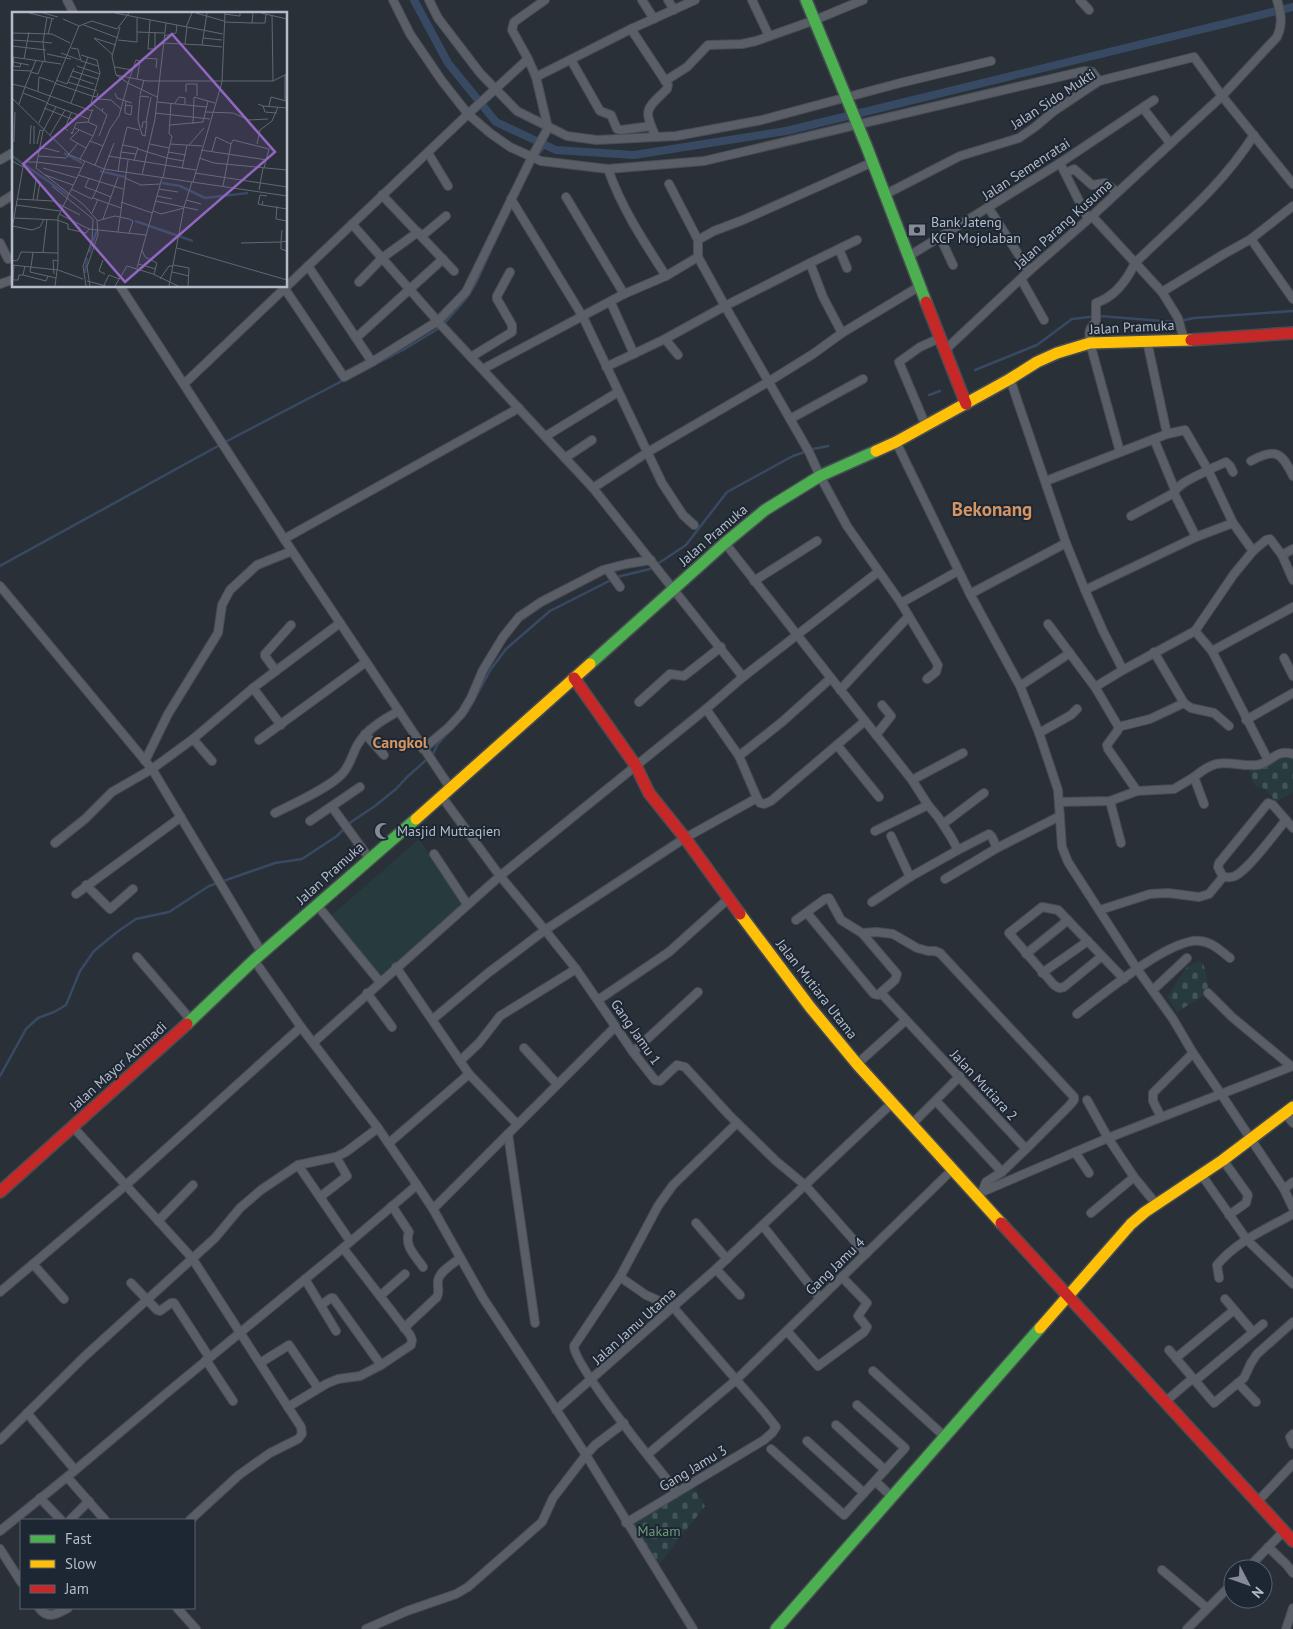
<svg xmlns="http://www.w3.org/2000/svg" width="1293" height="1629" font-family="'PT Sans',sans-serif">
	<defs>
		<pattern id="cemetery-stones" width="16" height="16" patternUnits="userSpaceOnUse" patternTransform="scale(1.25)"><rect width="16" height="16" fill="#273a3e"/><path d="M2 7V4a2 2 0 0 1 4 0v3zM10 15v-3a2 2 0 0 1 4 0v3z" fill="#445559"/></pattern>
	</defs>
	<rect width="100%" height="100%" fill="#2a3038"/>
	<polygon fill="#273a3e" points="419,839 462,904 381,977 332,915"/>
	<g fill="url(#cemetery-stones)">
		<polygon points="1283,757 1293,757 1293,792 1276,802 1265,789 1255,786 1248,768 1259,770 1273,760"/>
		<polygon points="1197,961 1201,962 1204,966 1209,990 1206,994 1177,1012 1167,997 1186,968"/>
		<polygon points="693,1487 705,1506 657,1567 630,1524"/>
	</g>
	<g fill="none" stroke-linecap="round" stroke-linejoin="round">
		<g stroke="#384963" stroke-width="2.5">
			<polyline points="538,155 546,145"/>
			<polyline points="374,365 403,350 441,327 465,300 476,283 496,239"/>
			<polyline points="975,370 1037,345 1072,319 1099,316 1176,322 1194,318 1293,311"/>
			<polyline points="929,395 940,391"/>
			<polyline points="0,566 227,441 344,380"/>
			<polyline points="0,1076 26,1029 38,1018 54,1012 66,1005 80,971 94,951 117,932 136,919 169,912 209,886 275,863 302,859 337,836 351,822 375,806 396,789 407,777 433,754 437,745 468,711 491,669 506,649 550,611 617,577 650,569 686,545 727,492 793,456 813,449 828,446"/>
		</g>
		<polyline stroke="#384963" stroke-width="8" points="414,0 448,63 496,122 556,150 634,155 786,131 1293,7"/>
		<g stroke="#484c53" stroke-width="10">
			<g id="street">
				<polyline points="67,0 74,14"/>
				<polyline points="393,0 410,34 442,81 468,114 490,133 510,147 541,161 608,169 704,161 1084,71 1092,72 1099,81"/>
				<polyline points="429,0 438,18 480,73 517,111 567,136 597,140 676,136 762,120 900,83 991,61"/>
				<polyline points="642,0 654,19"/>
				<polyline points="668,0 674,10"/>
				<polyline points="752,0 769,36"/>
				<polyline points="1080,0 1089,10"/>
				<path d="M1277 0C1281 13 1283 24 1277 37L1222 96 1293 184"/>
				<path d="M631 29 668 85 667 89C647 109 642 108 656 137"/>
				<polyline points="528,59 512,30 514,22 545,0"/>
				<polyline points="571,60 600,111 611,115 617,129 621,130 651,126"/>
				<polyline points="665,81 687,67 708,45 742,44 756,41 815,20 863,0"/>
				<polyline points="1143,108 1170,143"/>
				<polyline points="428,153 448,186"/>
				<polyline points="0,160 14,152"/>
				<polyline points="1060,163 1088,219"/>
				<path d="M608 169C621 207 644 242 666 276"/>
				<polyline points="1066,173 1074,169 1092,185 1105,183 1117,192"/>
				<polyline points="669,184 698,240"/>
				<polyline points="886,194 960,156 1019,138 1035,127 1054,111 1099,81 1194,57 1222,96 1092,216 1029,271 944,351"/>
				<polyline points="382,195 454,271"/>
				<polyline points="566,197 624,294"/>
				<polyline points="511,199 583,317 662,483 683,515 694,525"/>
				<polyline points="0,203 14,194"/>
				<polyline points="988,207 1029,271"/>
				<polyline points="1092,216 1162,292 1178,318 1184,340"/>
				<polyline points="352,224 441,325 593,488 743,677"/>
				<polyline points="422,236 446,216"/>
				<polyline points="940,237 953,265"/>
				<polyline points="1251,239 1293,299"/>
				<polyline points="0,243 8,259"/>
				<polyline points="839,249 847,268"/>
				<polyline points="909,256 1060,163 1154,100"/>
				<polyline points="810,263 857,240"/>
				<polyline points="308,266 372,362"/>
				<polyline points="1021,279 1044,320"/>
				<polyline points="359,282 382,258 418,232"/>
				<polyline points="0,284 14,279"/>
				<polyline points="120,286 292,551 451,789"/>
				<polyline points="285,289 344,377 372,362 438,321 466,292 532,157 548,128 536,77"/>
				<polyline points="1162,292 1224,254 1251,239 1293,206"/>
				<polyline points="611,303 634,354"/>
				<polyline points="842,333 823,297 810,263 725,306 698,257 698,240 714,231 743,220 873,162"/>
				<polyline points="356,338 443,259"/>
				<polyline points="665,339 678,355"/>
				<polyline points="1147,341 1167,434"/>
				<polyline points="471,357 512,332 512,325 497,299 497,296 510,272"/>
				<polyline points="606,367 665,339 725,306 809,452 820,476 847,526 901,603 938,665 936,672 927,679"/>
				<polyline points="483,369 624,294 666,276 698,257"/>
				<polyline points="1010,379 1066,543"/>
				<polyline points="184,384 468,114 528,59 536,77 631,29 695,0"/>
				<polyline points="790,419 863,379"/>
				<polyline points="926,426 899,362 920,347 940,338"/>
				<polyline points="546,436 618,392"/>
				<polyline points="1154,439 1175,490"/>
				<polyline points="896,442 970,594 1020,686 1039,733 1058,790 1062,847 1068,862 1137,969 1173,1019 1193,1053 1221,1094 1108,1138 982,1192 977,1197"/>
				<path d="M1120 452 1090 343C1089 333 1088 329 1096 322V303C1114 297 1127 280 1135 263 1178 221 1221 187 1254 135"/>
				<polyline points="565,458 592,440"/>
				<path d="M1251 461C1276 447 1282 453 1293 476"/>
				<path d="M1046 481 1167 434 1185 430 1208 470C1198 476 1179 482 1174 493L1196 537"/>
				<polyline points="593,488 648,452 768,382 813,354 842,333 920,286"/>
				<polyline points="1131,516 1174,493"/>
				<polyline points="284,539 519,408"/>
				<polyline points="1293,549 1282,555 1293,580"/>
				<polyline points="1253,551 1266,540 1270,539 1282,555"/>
				<polyline points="607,569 620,587"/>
				<polyline points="754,581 817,541"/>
				<polyline points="0,586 152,769 262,953"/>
				<polyline points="970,594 1066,543 1085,590"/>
				<polyline points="901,603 958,571"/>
				<polyline points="1048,624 1095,687 1118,726 1118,730 1107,745 1108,749 1137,791 1174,789 1194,777 1204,804"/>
				<polyline points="1195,631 1234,574 1253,551 1233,523 1208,470 1226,462 1230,466 1233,472"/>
				<polyline points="1212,651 1195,631 1123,670 1103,631 1085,590 1196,537 1233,523"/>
				<polyline points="1154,652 1184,703 1191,708 1214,713 1229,726"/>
				<polyline points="1284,658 1293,676"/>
				<polyline points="276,671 265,656 265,654 291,625"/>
				<polyline points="831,678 912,780 928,805 938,817 951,837 958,850 910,877 872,902"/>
				<polyline points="1020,686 1070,653"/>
				<polyline points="1095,687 1123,670"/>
				<polyline points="253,688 281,725"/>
				<polyline points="840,690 908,617"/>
				<polyline points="639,702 670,674 684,676 721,647"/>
				<polyline points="706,709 739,756 782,722 831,678 725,543"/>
				<polyline points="1246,720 1293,693"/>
				<polyline points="1118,727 1150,719 1184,703"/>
				<polyline points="1039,733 1071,715 1077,709"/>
				<polyline points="365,734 384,755"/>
				<polyline points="876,735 891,716 882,705"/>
				<polyline points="193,739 212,761"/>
				<polyline points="259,740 366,662"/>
				<polyline points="837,745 879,797"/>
				<polyline points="423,749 449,727 462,713 471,698 483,670 503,637 519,617 541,602 603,570 626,564 651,560"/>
				<polyline points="739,756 757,798 760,803 764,804 771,801 865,721"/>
				<polyline points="1268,760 1212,651 1293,607"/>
				<polyline points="145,761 168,714 218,633 222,605 230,590 257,565 292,551"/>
				<path d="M1194 777C1215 760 1220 762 1245 765 1250 765 1256 766 1261 764 1273 760 1277 749 1293 754"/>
				<polyline points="912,780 963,753"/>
				<polyline points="442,797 500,876 545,930 685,838 757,798"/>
				<polyline points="1110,801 1121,843"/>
				<polyline points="1060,802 1110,801 1137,791"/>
				<polyline points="332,807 369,858"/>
				<path d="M275 813C293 804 329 788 342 774 350 766 352 754 358 744 367 729 384 719 399 711"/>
				<polyline points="310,821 360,787"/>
				<polyline points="943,824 984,793"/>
				<polyline points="875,831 928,805"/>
				<polyline points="891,836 910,877"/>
				<polyline points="55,843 85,819 112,792 152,769 193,739 253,688 340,623"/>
				<polyline points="958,850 989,834 992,837 997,848 1060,816"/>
				<polyline points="434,854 467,904"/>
				<polyline points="1223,877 1218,867 1219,863 1268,803 1273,805 1293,828"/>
				<polyline points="945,879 997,848"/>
				<polyline points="86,885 110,909 133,889"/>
				<polyline points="76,894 181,817"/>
				<polyline points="317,905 380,982"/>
				<path d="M1100 910 1150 894 1168 893 1199 897 1209 894 1223 877C1227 877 1231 878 1235 876 1249 869 1275 833 1286 820"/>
				<polyline points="807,913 874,994 878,995 895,980 897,974 862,933"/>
				<polyline points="796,920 825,899 829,898 841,920 862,933 877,932 893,934 917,948 928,951 935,951 940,953 1074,1097 1074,1100 1069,1106 1026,1149"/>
				<polyline points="1026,954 1068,920"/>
				<polyline points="1102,956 1064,987 1059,988 1054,985 1009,933 1042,907 1058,910 1124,979"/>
				<polyline points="137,957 191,1020"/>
				<polyline points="254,960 301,1027 378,1128 417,1185 433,1209 483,1298 586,1455 693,1629"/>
				<polyline points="396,967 469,1074 517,1124"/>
				<polyline points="1042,973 1088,941"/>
				<polyline points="1153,990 1187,958"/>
				<polyline points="367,993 392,1027"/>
				<polyline points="881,993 1026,1149 1002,1172 986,1182 982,1192"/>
				<polyline points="1208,993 1232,1017 1291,1066"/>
				<polyline points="598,1000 669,952 728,899"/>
				<path d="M1077 1014C1102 995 1171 937 1200 941 1212 942 1221 951 1230 958"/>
				<polyline points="433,1019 488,973 545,930 576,969 633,1052 655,1080 660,1081 677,1065 685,1067 729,1115 776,1161 805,1185 866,1254"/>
				<polyline points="314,1042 500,876 706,709 743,677 878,572"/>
				<polyline points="524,1048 557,1084"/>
				<polyline points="633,1052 698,992"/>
				<polyline points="460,1061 479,1043 500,1016 576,969"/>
				<polyline points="857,1064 906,1020"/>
				<polyline points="1293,1066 1221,1094 1284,1189 1293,1208"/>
				<polyline points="1087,1100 1108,1138 1134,1177 1157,1205"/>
				<polyline points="936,1101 1002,1172"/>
				<polyline points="1285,1113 1293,1123"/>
				<polyline points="1161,1117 1153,1101 1153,1093 1193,1053"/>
				<polyline points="911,1125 960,1076"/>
				<polyline points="73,1127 192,1258 288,1407 326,1384 338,1379 360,1376 381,1365 411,1345 412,1340 410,1335 343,1248"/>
				<polyline points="508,1134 535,1323"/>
				<polyline points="389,1143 469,1074"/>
				<polyline points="1075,1152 1089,1173"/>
				<polyline points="1223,1160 1248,1195 1246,1203 1229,1215"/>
				<polyline points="298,1165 350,1241"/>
				<polyline points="1201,1174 1247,1240 1293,1284"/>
				<polyline points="1284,1189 1293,1182"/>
				<polyline points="320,1197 347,1176 336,1157"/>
				<path d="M392 1206 409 1232C404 1246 415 1255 423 1267"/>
				<polyline points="433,1209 615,1027"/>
				<polyline points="1091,1213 1134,1177"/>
				<polyline points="158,1221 193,1185"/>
				<polyline points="696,1223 727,1259"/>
				<polyline points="763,1226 820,1298"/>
				<polyline points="33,1264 64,1299"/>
				<polyline points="716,1269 740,1295"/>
				<polyline points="620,1277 646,1295 673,1307 765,1413 776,1427 772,1433 764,1440 626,1523"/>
				<path d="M1219 1278 1217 1265C1237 1241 1266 1229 1293 1214"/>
				<polyline points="305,1279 336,1331"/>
				<polyline points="131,1283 157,1310 160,1311 171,1303 174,1303 209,1357"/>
				<polyline points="0,1292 126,1185 301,1027"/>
				<polyline points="380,1296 405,1274"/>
				<polyline points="1225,1299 1253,1332"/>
				<polyline points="321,1305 331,1298 333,1298 381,1365"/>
				<path d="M404 1328 437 1297C440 1291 437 1287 438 1280 440 1271 453 1264 460 1258"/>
				<polyline points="787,1331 818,1366 864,1332 867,1327 858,1316 867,1303 842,1277"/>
				<polyline points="1169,1350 1214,1403 1244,1378 1251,1363 1257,1354 1293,1322"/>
				<polyline points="1176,1358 1234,1310"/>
				<polyline points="206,1360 233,1401"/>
				<polyline points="260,1363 289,1345 318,1388"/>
				<polyline points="873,1371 944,1436"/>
				<polyline points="1195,1381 1263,1324"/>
				<polyline points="1238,1383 1256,1402"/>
				<polyline points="1166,1401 1193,1378"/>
				<polyline points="556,1410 716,1269 892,1103"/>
				<polyline points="27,1413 75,1470"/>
				<polyline points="836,1425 885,1470"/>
				<polyline points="1293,1434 1290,1437 1293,1444"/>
				<polyline points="0,1440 85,1356 215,1238 240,1208 261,1190 298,1165 336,1157 346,1152 378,1128"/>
				<polyline points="807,1441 864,1493"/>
				<polyline points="771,1449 844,1515 905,1448 857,1405"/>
				<polyline points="648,1454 736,1380 952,1170"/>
				<polyline points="67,1477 105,1520"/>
				<polyline points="875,1481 891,1496"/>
				<path d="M677 1492C660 1471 573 1364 574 1346L620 1277 658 1206 673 1185 737 1123"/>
				<polyline points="40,1498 61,1520"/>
				<polyline points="1258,1501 1293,1464"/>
				<polyline points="70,1520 89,1501"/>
				<polyline points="190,1520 239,1475 270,1453 298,1439 302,1434 301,1427 288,1407"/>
				<polyline points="0,1531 67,1477 168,1392 343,1248 417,1185"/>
				<polyline points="1268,1547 1286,1564 1293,1573"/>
				<polyline points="0,1549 21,1582"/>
				<polyline points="1247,1569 1284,1531"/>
				<polyline points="1162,1570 1207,1608"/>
				<path d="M39 1608C48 1620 57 1614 68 1608"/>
				<polyline points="177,1608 196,1629"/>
				<polyline points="366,1629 407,1611 456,1594 468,1587 542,1522 553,1498 586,1455 595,1445 624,1423"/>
				<polyline points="1187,1629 1233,1583"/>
				<polyline points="1286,1629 1293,1608"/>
			</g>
		</g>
		<g stroke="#484c53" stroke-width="14">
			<g id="fast">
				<polyline points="806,0 866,145 926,302"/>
				<polyline points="590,664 725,543 765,510 820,476 876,451"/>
				<polyline points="187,1024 254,960 416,819"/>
				<polyline points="776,1629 1040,1328"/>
			</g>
		</g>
		<g stroke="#484c53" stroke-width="14">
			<g id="slow">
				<polyline points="876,451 896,442 1010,379 1037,362 1057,353 1090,343 1191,340"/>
				<polyline points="416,819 590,664"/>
				<polyline points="740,914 810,1007 857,1064 1001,1223"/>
				<polyline points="1040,1328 1131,1224 1145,1212 1223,1160 1293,1107"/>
			</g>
		</g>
		<g stroke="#484c53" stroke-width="14">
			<g id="jam">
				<polyline points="926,302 966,404"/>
				<polyline points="1191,340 1293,333"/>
				<polyline points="574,678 636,766 649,793 685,838 740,914"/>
				<polyline points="0,1192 187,1024"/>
				<polyline points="1001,1223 1293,1541"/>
			</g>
		</g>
		<use href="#street" stroke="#5a5e66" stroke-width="8"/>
		<use href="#fast" stroke="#4caf50" stroke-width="11"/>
		<use href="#slow" stroke="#ffc107" stroke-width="11"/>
		<use href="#jam" stroke="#c62828" stroke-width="11"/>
	</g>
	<defs>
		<g id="bank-bare" transform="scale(1.35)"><path d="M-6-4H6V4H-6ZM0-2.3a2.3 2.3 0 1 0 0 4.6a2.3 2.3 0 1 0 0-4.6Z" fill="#848b96" stroke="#1d2633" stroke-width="2.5" paint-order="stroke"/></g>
		<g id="mosque-bare" transform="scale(1.35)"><path d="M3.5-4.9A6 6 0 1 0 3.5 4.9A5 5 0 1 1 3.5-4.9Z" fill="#848b96" stroke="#1d2633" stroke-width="2.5" paint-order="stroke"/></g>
	</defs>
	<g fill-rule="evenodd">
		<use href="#bank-bare" x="917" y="230"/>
		<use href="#mosque-bare" x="383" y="831"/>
	</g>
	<g text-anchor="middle" stroke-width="4" stroke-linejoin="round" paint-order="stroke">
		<g font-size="14" fill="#b4bcc9" stroke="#1d2633">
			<text transform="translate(1053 99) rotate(-33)" y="5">Jalan Sido Mukti</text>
			<text transform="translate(1026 169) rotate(-33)" y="5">Jalan Semenratai</text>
			<text transform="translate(1063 224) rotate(-42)" y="5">Jalan Parang Kusuma</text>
			<text transform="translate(1132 327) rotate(-3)" y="5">Jalan Pramuka</text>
			<text transform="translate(713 535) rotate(-41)" y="5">Jalan Pramuka</text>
			<text transform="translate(330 873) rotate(-42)" y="5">Jalan Pramuka</text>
			<text transform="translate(817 989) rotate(52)" y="5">Jalan Mutiara Utama</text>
			<text transform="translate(636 1032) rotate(55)" y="5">Gang Jamu 1</text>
			<text transform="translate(118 1066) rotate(-42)" y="5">Jalan Mayor Achmadi</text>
			<text transform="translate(984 1085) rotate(47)" y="5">Jalan Mutiara 2</text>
			<text transform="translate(835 1266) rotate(-44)" y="5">Gang Jamu 4</text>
			<text transform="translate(634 1326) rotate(-42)" y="5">Jalan Jamu Utama</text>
			<text transform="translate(693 1468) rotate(-31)" y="5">Gang Jamu 3</text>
		</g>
		<g font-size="14" fill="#b4bcc9" stroke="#1d2633" text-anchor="start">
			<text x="931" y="227">Bank Jateng<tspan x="931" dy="16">KCP Mojolaban</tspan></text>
			<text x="397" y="836">Masjid Muttaqien</text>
		</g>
		<g font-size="14" fill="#6b9a76" stroke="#1d2633">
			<text x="659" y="1536">Makam</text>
		</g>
		<g font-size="16" font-weight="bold" fill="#d59563" stroke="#1d2633">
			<text x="400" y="748">Cangkol</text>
		</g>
		<g font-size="19" font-weight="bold" fill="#d59563" stroke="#1d2633">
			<text x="992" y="516">Bekonang</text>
		</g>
	</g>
	<g transform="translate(12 12)">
		<rect width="275" height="275" fill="#2a3038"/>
		<path fill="none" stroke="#384963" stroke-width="2.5" d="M52 141 70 151M0 144 56 183M88 159 113 165M150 171 168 174 193 186 236 181M123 209 181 229M77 241 85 218M73 261 75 246"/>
		<path fill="none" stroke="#616872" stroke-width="1" d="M17 1 42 7M31 1 46 5M103 1 211 22M184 1 212 9M249 1 275 7M212 2 228 4V1M260 3 261 69M35 5 31 30 40 31M51 7 67 14M138 8 136 37H143V21M212 10 240 11 241 1M240 11H253L254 2M72 13 106 26M108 15 100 44 104 63 135 69H261L275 62M174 15 180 1M125 20 152 21M0 21 40 22 58 31M36 22 40 7M152 24 164 21 165 13M82 26 101 43M82 26 104 33M191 26 210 28M0 28 31 30 33 50M106 28 125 30V6M151 31 190 33 195 1M173 32 175 15M190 33 210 35M0 34 34 38M59 36 66 37 69 49 86 54M49 41 68 48M35 42 59 47M69 43 85 48 88 61 79 91 90 99M0 45 49 52M2 45 1 54 8 55 9 51M131 46 145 47 144 56M12 47 17 20M24 48 13 75 80 99M1 50 17 53M65 54 88 62M103 55 120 58M0 58 19 59M61 59 86 67M19 60 26 62 31 49M104 63 116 71 124 48 128 49 125 67M273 63V89M58 64 82 72M44 68 55 72 62 56M56 70 85 79M42 71 80 84 85 85 86 81M0 72 13 75 7 92M26 79 27 65 42 70M174 80V72H185V84M11 81 34 90M103 81 105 86 120 91M128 83 132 68M0 86 58 143 92 157 275 184M86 87 99 88 109 97M145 90 195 95M34 91 77 107 81 97M59 91 76 45M159 91 157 122 160 124 155 146 172 149M163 91 167 85 173 86V92M246 92 251 94 253 100 265 101M113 93 120 94 119 103 113 101V97L114 89M251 94 275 96M257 94 259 85 274 89M32 96 62 108 65 103M194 100 221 101 237 108 256 107M143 101 198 107M134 110 139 85M27 111 67 14 80 9 105 17 117 1M181 112 182 85 203 91M158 113 191 110 196 89M63 116 81 124 85 114 76 110 77 107M130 116 131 110H135L133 124M67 118 58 127 74 136M56 119 53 116 59 101M59 120 60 122 64 111 76 110M38 123 53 98M81 124 78 129 91 134M87 124 95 103 90 99 91 96M134 124 130 123 126 108 128 84 137 85M2 130 3 100M18 132 19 113M22 132V114M25 132 28 118 31 119M138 132 157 136M158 132 190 134M219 132 221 128 257 137 252 156M245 132 248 118 260 109 266 95M111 133 126 136 124 142M177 133 192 116M28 135 48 140M126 137 155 146 151 166M189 138 255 148M200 139 204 125 219 132 211 174M109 140 115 115 127 118M156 140 174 143M26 144 54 146 66 131M96 144 184 158M187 146 202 151 275 158M68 147 78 129M0 149 11 155 14 150H25L31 119 44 95M83 153 98 117 107 104 116 71 145 85M31 156 65 166M170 157 175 133M106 160 109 140 124 142 122 149M183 161 275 175M33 163 72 193 85 208 86 223 75 255 78 274M66 163 111 177M130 163 143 107 154 11M113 166 129 173 148 172M181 170 210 70 213 1M61 173 33 163 24 156 25 150 69 156M40 174 81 207 80 228 71 254 74 274M59 177 80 187 84 179 73 175 77 166M147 177 166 180M247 178 251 156M145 184 160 187M99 185 84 179 102 131M81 186 109 196M5 187 41 189 68 203M21 188 24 168M25 188 28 170M174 188 189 192M143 189 186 198M251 189 250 193 275 197M109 190 140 201M4 193 48 199M250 193 246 192 248 183 255 184M265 194 264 207 275 209M141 199 149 202 172 196M80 201 86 187M47 202 77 217 134 223M2 206 45 208 56 212V217L74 221 77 217M91 207 106 165M85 209 103 204 117 207 121 209 117 221M0 214 20 218 28 215 32 207M0 217 11 155M106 220 116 148M275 229 269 230V237L275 239M229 231 269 230 270 218M165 236 275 268M130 238 133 245 145 251 142 262M31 240 35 207M91 248 87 259 93 262M0 249 6 248 9 240 46 241M126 252 144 257M0 253 46 258 71 267M161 253 177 256 176 274M13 254 11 263 34 269 36 264M19 255 18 260 44 266M19 255 21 240M125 256 150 166M160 260 177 264M42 262 41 248 46 249M148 267 157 254H161M0 268H6L7 263H11M1 268 2 253M75 269 94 274M92 273 97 263 107 267M43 274 46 251V205L73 149M103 274 115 254 141 262 166 274M157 274 172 195 180 170"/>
		<path fill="#9266c3" fill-opacity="0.15" stroke="#9266c3" stroke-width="2.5" d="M160 22 263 140 113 270 11 152Z"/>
		<rect width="275" height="275" fill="none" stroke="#b4bcc9" stroke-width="2.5"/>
	</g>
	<rect x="20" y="1519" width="175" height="90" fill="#1d2633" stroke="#59626f"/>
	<rect x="30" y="1535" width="25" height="8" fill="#4caf50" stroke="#59626f"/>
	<text x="65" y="1544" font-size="15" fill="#b4bcc9">Fast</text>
	<rect x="30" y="1560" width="25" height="8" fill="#ffc107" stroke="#59626f"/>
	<text x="65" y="1569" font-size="15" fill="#b4bcc9">Slow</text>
	<rect x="30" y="1585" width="25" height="8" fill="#c62828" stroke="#59626f"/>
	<text x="65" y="1594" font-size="15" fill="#b4bcc9">Jam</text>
	<g transform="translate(1248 1584) rotate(131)"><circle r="24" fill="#1d2633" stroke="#59626f"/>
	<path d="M0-4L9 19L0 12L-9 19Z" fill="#848b96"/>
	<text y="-8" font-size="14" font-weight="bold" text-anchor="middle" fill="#b4bcc9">N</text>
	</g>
</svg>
